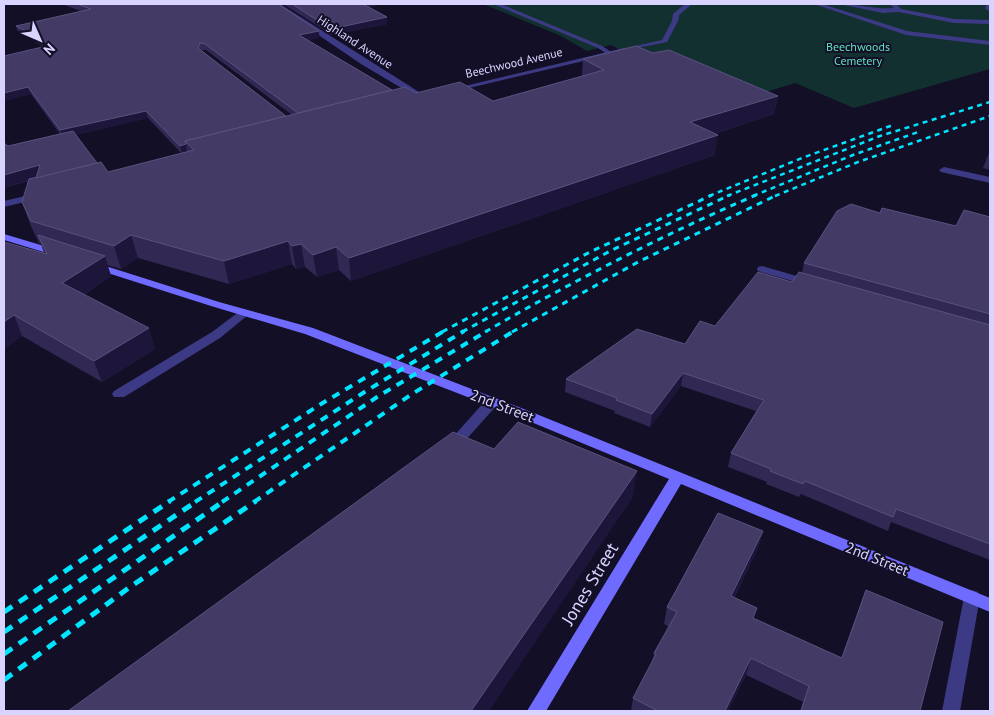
<svg xmlns="http://www.w3.org/2000/svg" width="994" height="715" font-family="'PT Sans',sans-serif">
	<rect width="100%" height="100%" fill="#130f26"/>
	<polygon fill="#12302f" points="483,4 990,4 990,69 854,108 795,83 763,93 633,57 611,45 587,51 561,36"/>
	<g fill="none" stroke-linecap="round" stroke-linejoin="round">
		<g fill="#3d3a85" fill-rule="evenodd">
			<polygon points="493,4 501,4 602,46 613,53 607,54 598,48"/>
			<polygon points="685,4 692,4 679,15 678,21 667,42 622,51 622,49 662,40 672,21 673,14"/>
			<polygon points="814,4 822,4 907,31 990,41 990,45 906,35"/>
			<path d="M839 4C857 3 875 10 894 8L890 4H896L901 9 954 19 990 20V24L954 23 899 12 883 13Z"/>
			<polygon points="987,4 990,4 990,12 985,8"/>
			<polygon points="244,309 248,311 250,313 248,315 220,338 124,397 114,397 112,394 114,391 212,332 240,311"/>
			<polygon points="492,398 497,399 499,402 497,405 463,443 453,443 451,440 453,437 487,399"/>
			<polygon points="972,590 978,592 980,597 960,711 942,711 964,597 966,592"/>
		</g>
		<g fill="#3d3a85" fill-rule="evenodd">
			<polygon points="273,4 280,4 427,97 420,99 361,64"/>
			<polygon points="624,48 626,49 626,51 452,92 448,90"/>
			<polygon points="944,167 990,177 990,183 941,172 939,170"/>
			<polygon points="38,193 41,194 41,198 4,207 4,201"/>
			<polygon points="762,266 814,281 816,283 810,286 758,271 757,269 758,267"/>
		</g>
		<g fill="#6f6bff" fill-rule="evenodd">
			<polygon points="4,234 64,252 65,254 60,257 4,240"/>
			<polygon points="93,262 219,302 313,328 529,411 990,598 990,612 681,484 546,711 527,711 669,479 519,417 305,334 211,306 89,267 88,265"/>
		</g>
		<g stroke="#00e5ff" stroke-width="2.5" stroke-dasharray="5 4.5" stroke-linecap="butt">
			<polyline points="709,196 802,158 893,125"/>
			<polyline points="727,196 880,136 990,102"/>
			<polyline points="753,196 853,155 921,131"/>
			<polyline points="775,196 858,162 990,116"/>
		</g>
		<g stroke="#00e5ff" stroke-width="3" stroke-dasharray="6 5.5" stroke-linecap="butt">
			<polyline points="442,332 590,252 712,195"/>
			<polyline points="462,332 612,250 730,195"/>
			<path d="M485 332C573 281 663 235 756 195"/>
			<polyline points="512,332 638,262 777,195"/>
		</g>
		<g stroke="#00e5ff" stroke-width="4" stroke-dasharray="8 7" stroke-linecap="butt">
			<polyline points="168,502 321,404 444,331"/>
			<polyline points="195,502 363,393 464,331"/>
			<polyline points="222,502 377,397 487,331"/>
			<polyline points="254,502 412,394 514,331"/>
		</g>
		<g stroke="#00e5ff" stroke-width="5" stroke-dasharray="10 8" stroke-linecap="butt">
			<polyline points="4,612 170,501"/>
			<polyline points="4,632 197,501"/>
			<polyline points="4,654 224,501"/>
			<polyline points="4,680 130,587 256,501"/>
		</g>
	</g>
	<g fill="#312854" fill-rule="evenodd">
		<path d="M61 4H278L319 38 308 40 392 90 416 93 493 101 582 76 583 59 653 53 778 96 774 114 714 134 715 155 351 281 339 270 317 277 305 267 296 269 292 264 229 284 138 258 121 269 107 265 111 276 84 295 155 349 102 382 22 336 4 349V242L44 253 41 244 39 243 30 224 22 202 29 181 4 188V143L8 146 60 134 31 94 4 101 44 47 18 32 16 26 81 11ZM201 50H206L292 115 286 116ZM148 118 181 153 108 172 97 163 75 135Z"/>
		<polygon points="283,4 382,4 367,7 387,17 387,24 332,35"/>
		<polygon points="990,150 990,170 983,168"/>
		<polygon points="880,213 956,226 990,217 990,560 891,522 888,531 801,494 799,497 766,484 767,482 728,467 731,453 756,411 681,386 650,427 614,413 615,411 565,392 566,379 685,344 715,326 792,282 802,273 804,263"/>
		<polygon points="763,531 758,548 734,598 754,619 841,658 866,590 920,711 800,711 803,702 746,675 728,711 631,711 633,698 652,662 654,653 669,627 664,624 667,607"/>
	</g>
	<g fill="#1d163a">
		<polygon points="363,4 382,4 367,6"/>
		<polygon points="387,17 387,24 332,35 331,29"/>
		<polygon points="319,31 319,38 300,42 299,35"/>
		<polygon points="28,87 31,94 4,101 4,93"/>
		<polygon points="778,96 774,114 688,142 690,122"/>
		<polygon points="146,111 148,118 63,138 60,130"/>
		<polygon points="718,135 715,155 351,281 349,258"/>
		<polygon points="186,144 187,152 182,154 180,146"/>
		<polygon points="40,165 44,176 4,188 4,175"/>
		<polygon points="131,235 138,258 121,269 114,246"/>
		<polygon points="288,241 292,264 229,284 224,261"/>
		<polygon points="301,244 305,267 296,269 292,246"/>
		<polygon points="336,247 339,270 317,277 313,255"/>
		<polygon points="105,256 111,276 70,304 62,283"/>
		<polygon points="14,315 22,336 4,349 4,322"/>
		<polygon points="149,328 155,349 102,382 94,361"/>
		<polygon points="683,373 681,386 650,427 652,414"/>
		<polygon points="637,471 633,497 489,711 471,711"/>
		<polygon points="763,531 758,548 726,613 731,596"/>
		<polygon points="751,658 746,675 728,711 725,711"/>
	</g>
	<g fill="#433a66" stroke="#5a527e">
		<polygon points="77,4 278,4 319,31 299,35 392,90 298,113 205,44 200,43 198,48 286,116 185,141 186,144 180,146 146,111 60,130 28,87 4,93 4,56 51,45 16,26 91,9"/>
		<polygon points="292,4 365,4 363,4 387,17 331,29"/>
		<polygon points="636,46 653,53 669,50 778,96 690,122 718,135 349,258 336,247 313,255 301,244 292,246 288,241 224,261 131,235 114,246 31,221 22,202 29,179 101,162 108,172 194,150 185,141 405,87 416,93 460,82 493,101 604,70 583,59"/>
		<polygon points="73,131 97,163 36,178 40,165 4,175 4,143 8,146"/>
		<polygon points="851,204 880,213 882,208 956,226 964,210 990,217 990,314 804,263 837,211"/>
		<polygon points="38,235 105,256 62,283 149,328 94,361 14,315 4,322 4,242 47,254"/>
		<polygon points="758,272 792,282 799,272 990,325 990,544 896,509 893,517 805,481 803,484 770,471 771,469 731,453 764,400 683,373 652,414 616,400 617,398 566,379 637,329 685,344 700,321 715,326"/>
		<polygon points="518,422 637,471 471,711 68,711 453,432 494,449"/>
		<polygon points="718,513 763,531 731,596 757,608 753,618 842,658 866,590 943,622 920,711 801,711 809,686 751,658 725,711 658,711 633,698 656,654 654,653 677,612 667,607"/>
	</g>
	<g text-anchor="middle" stroke-width="4" stroke-linejoin="round" paint-order="stroke">
		<g font-size="12" fill="#d9d4ff" stroke="#130f26">
			<text transform="translate(355 42) rotate(33)" y="4">Highland Avenue</text>
			<text transform="translate(514 63) rotate(-13)" y="4">Beechwood Avenue</text>
		</g>
		<g font-size="12" fill="#5fe0c0" stroke="#130f26">
			<text x="858" y="51">Beechwoods<tspan x="858" dy="14">Cemetery</tspan></text>
		</g>
		<g font-size="15" fill="#d9d4ff" stroke="#130f26">
			<text transform="translate(502 406) rotate(21)" y="5">2nd Street</text>
			<text transform="translate(877 559) rotate(22)" y="5">2nd Street</text>
		</g>
		<g font-size="18" fill="#d9d4ff" stroke="#130f26">
			<text transform="translate(590 584) rotate(-59)" y="6">Jones Street</text>
		</g>
	</g>
	<rect width="994" height="715" fill="none" stroke="#d9d4ff" stroke-width="10"/>
	<g transform="translate(40 40) rotate(135)" stroke="#130f26" stroke-width="4" paint-order="stroke">
	<path d="M0-4L9 19L0 12L-9 19Z" fill="#d9d4ff"/>
	<text y="-8" font-size="14" font-weight="bold" text-anchor="middle" fill="#d9d4ff">N</text>
	</g>
</svg>
